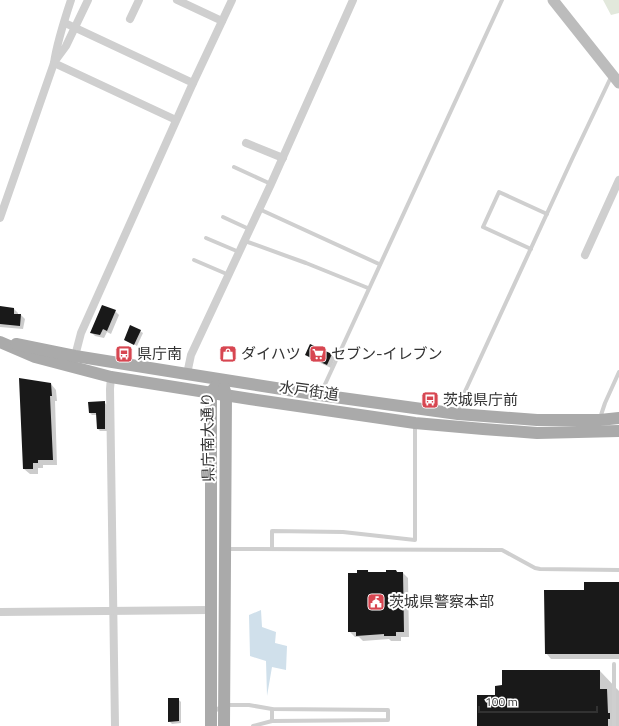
<svg xmlns="http://www.w3.org/2000/svg" width="619" height="726" font-family="'Titillium Web','Noto Sans JP',sans-serif">
	<rect width="100%" height="100%" fill="#fff"/>
	<polygon fill="#e2e8dc" points="603,0 619,0 619,13 611,15"/>
	<polygon fill="#d0e0eb" points="261,610 262,627 276,632 275,643 287,646 286,670 272,667 267,696 266,661 250,656 249,615"/>
	<g fill="#0003">
		<polygon points="0,307 14,309 18,313 18,315 21,315 25,319 23,329 0,327"/>
		<polygon points="115,311 119,315 111,334 107,332 104,338 95,336 91,332"/>
		<polygon points="140,331 143,333 137,346 125,339"/>
		<polygon points="306,355 331,355 335,358 331,368 310,358"/>
		<polygon points="20,379 51,384 56,390 57,401 55,401 57,465 43,465 43,468 38,468 38,474 30,474 24,469"/>
		<polygon points="104,402 107,405 107,431 100,431 98,429 97,415 92,415 90,413"/>
		<polygon points="368,571 369,573 387,573 396,571 399,573 403,573 408,578 409,637 401,637 401,641 391,641 389,639 363,641 359,637 355,637 350,632 349,574 358,574"/>
		<polygon points="619,583 619,659 551,659 546,653"/>
		<polygon points="600,671 619,691 619,726 478,726 496,696"/>
		<polygon points="178,699 181,702 181,723 172,724 169,721"/>
	</g>
	<g fill="#191919">
		<polygon points="102,305 116,310 107,331 103,329 100,335 90,333"/>
		<polygon points="0,306 14,308 14,314 21,314 20,326 0,324"/>
		<polygon points="130,325 141,330 134,345 124,340"/>
		<polygon points="310,344 332,354 327,365 305,355"/>
		<polygon points="19,378 51,383 52,396 50,396 53,460 38,460 38,463 33,463 33,469 23,469"/>
		<polygon points="105,401 105,429 97,429 96,413 89,413 88,402"/>
		<polygon points="357,570 368,570 368,572 386,572 386,570 396,570 397,572 403,572 404,632 396,632 396,636 384,636 384,634 356,636 356,632 348,632 348,573 357,573"/>
		<polygon points="584,582 619,582 619,654 545,654 544,590 584,590"/>
		<polygon points="502,670 600,670 600,689 607,689 608,713 610,713 610,719 608,719 608,726 477,726 477,695 495,695 495,686 502,685"/>
		<polygon points="168,698 179,698 179,721 168,722"/>
	</g>
	<g fill="none" stroke-linecap="round" stroke-linejoin="round">
		<g stroke="#cfcfcf" stroke-width="4">
			<polyline points="234,167 271,184"/>
			<polyline points="259,209 379,264"/>
			<polyline points="223,217 249,229"/>
			<polyline points="206,238 239,252"/>
			<polyline points="245,241 306,263 368,288"/>
			<polyline points="531,249 483,227 499,192 547,214"/>
			<polyline points="194,260 229,275"/>
			<polyline points="321,393 502,0"/>
			<polyline points="458,413 462,398 573,157 611,77"/>
			<polyline points="600,418 605,403 619,372"/>
			<polyline points="272,548 272,531 343,532 415,540 415,425"/>
			<polyline points="226,549 496,550 502,550 535,568 540,569 619,570"/>
			<polyline points="614,664 614,726"/>
			<polyline points="272,709 272,721"/>
			<polyline points="213,712 224,705 249,705 272,709 388,710 388,720 272,721 253,726"/>
		</g>
		<g stroke="#cfcfcf" stroke-width="8">
			<polyline points="177,0 222,21"/>
			<polyline points="130,19 139,0"/>
			<polyline points="65,23 193,83"/>
			<polyline points="55,61 66,46 88,0"/>
			<polyline points="54,63 176,120"/>
			<polyline points="246,143 283,158"/>
			<path d="M0 218 54 63C57 42 64 21 71 0"/>
			<polyline points="585,255 619,180"/>
			<polyline points="75,356 81,333 193,83 232,0"/>
			<polyline points="187,374 191,355 271,184 353,0"/>
			<polyline points="111,377 110,389 115,726"/>
			<polyline points="0,612 210,610"/>
		</g>
		<polyline stroke="#bcbcbc" stroke-width="11" points="553,0 619,83"/>
		<g stroke="#aaa" stroke-width="12">
			<polyline points="0,342 35,357 111,377 250,399 415,423 483,429 537,433 619,431"/>
			<polyline points="16,344 75,356 187,374 320,395 458,414 537,420 600,420 619,418"/>
			<polyline points="211,726 211,392 216,386"/>
			<polyline points="224,726 226,395 224,388"/>
		</g>
	</g>
	<defs>
		<g id="bus-square" transform="scale(0.9)"><rect x="-9" y="-9" width="18" height="18" rx="4" fill="#d74651" stroke="#fff"/><path d="M-5-6H5V4H4V6H2V4H-2V6H-4V4H-5ZM-3.5-4V0h7V-4ZM-3.5 1.2v1.5H-2V1.2ZM2 1.2v1.5H3.5V1.2Z" fill="#fff"/></g>
		<g id="shop-square" transform="scale(0.9)"><rect x="-9" y="-9" width="18" height="18" rx="4" fill="#d74651" stroke="#fff"/><path d="M-5-2.5h2.3a2.7 3.5 0 0 1 5.4 0H5L5.5 6h-11ZM-1.5-2.5h3a1.5 2.3 0 0 0-3 0Z" fill="#fff"/></g>
		<g id="supermarket-square" transform="scale(0.9)"><rect x="-9" y="-9" width="18" height="18" rx="4" fill="#d74651" stroke="#fff"/><path d="M-6-5.5h2.5l.6 2H6L4.5 2H-2.5L-4.4-4H-6ZM-1.5 3.2a1.3 1.3 0 1 0 .1 0ZM3 3.2a1.3 1.3 0 1 0 .1 0Z" fill="#fff"/></g>
		<g id="civic-square" transform="scale(0.9)"><rect x="-9" y="-9" width="18" height="18" rx="4" fill="#d74651" stroke="#fff"/><path d="M-.6-6.5H3V-4.5H.6V-3L4-1V1h2V6H-6V1h2V-1L-.6-3ZM-1.2 2.5V6h2.4V2.5Z" fill="#fff"/></g>
	</defs>
	<g fill-rule="evenodd">
		<use href="#bus-square" x="124" y="354"/>
		<use href="#shop-square" x="228" y="354"/>
		<use href="#supermarket-square" x="318" y="354"/>
		<use href="#bus-square" x="430" y="400"/>
		<use href="#civic-square" x="376" y="602"/>
	</g>
	<g text-anchor="middle" stroke-width="4" stroke-linejoin="round" paint-order="stroke">
		<g font-size="15" fill="#323232" stroke="#fff" text-anchor="start">
			<text x="137" y="359">県庁南</text>
			<text x="241" y="359">ダイハツ</text>
			<text x="331" y="359">セブン-イレブン</text>
			<text x="443" y="405">茨城県庁前</text>
			<text x="389" y="607">茨城県警察本部</text>
		</g>
		<g font-size="15" fill="#323232" stroke="#fff">
			<text transform="translate(309 391) rotate(8)" y="5">水戸街道</text>
			<text transform="translate(208 437) rotate(-91)" y="5">県庁南大通り</text>
		</g>
	</g>
	<path d="M479 706v6h118v-6" fill="none" stroke="#323232" stroke-width="2"/>
	<text x="485" y="706" font-size="12" fill="#323232" stroke="#ffffff" stroke-width="3" paint-order="stroke">100 m</text>
</svg>
